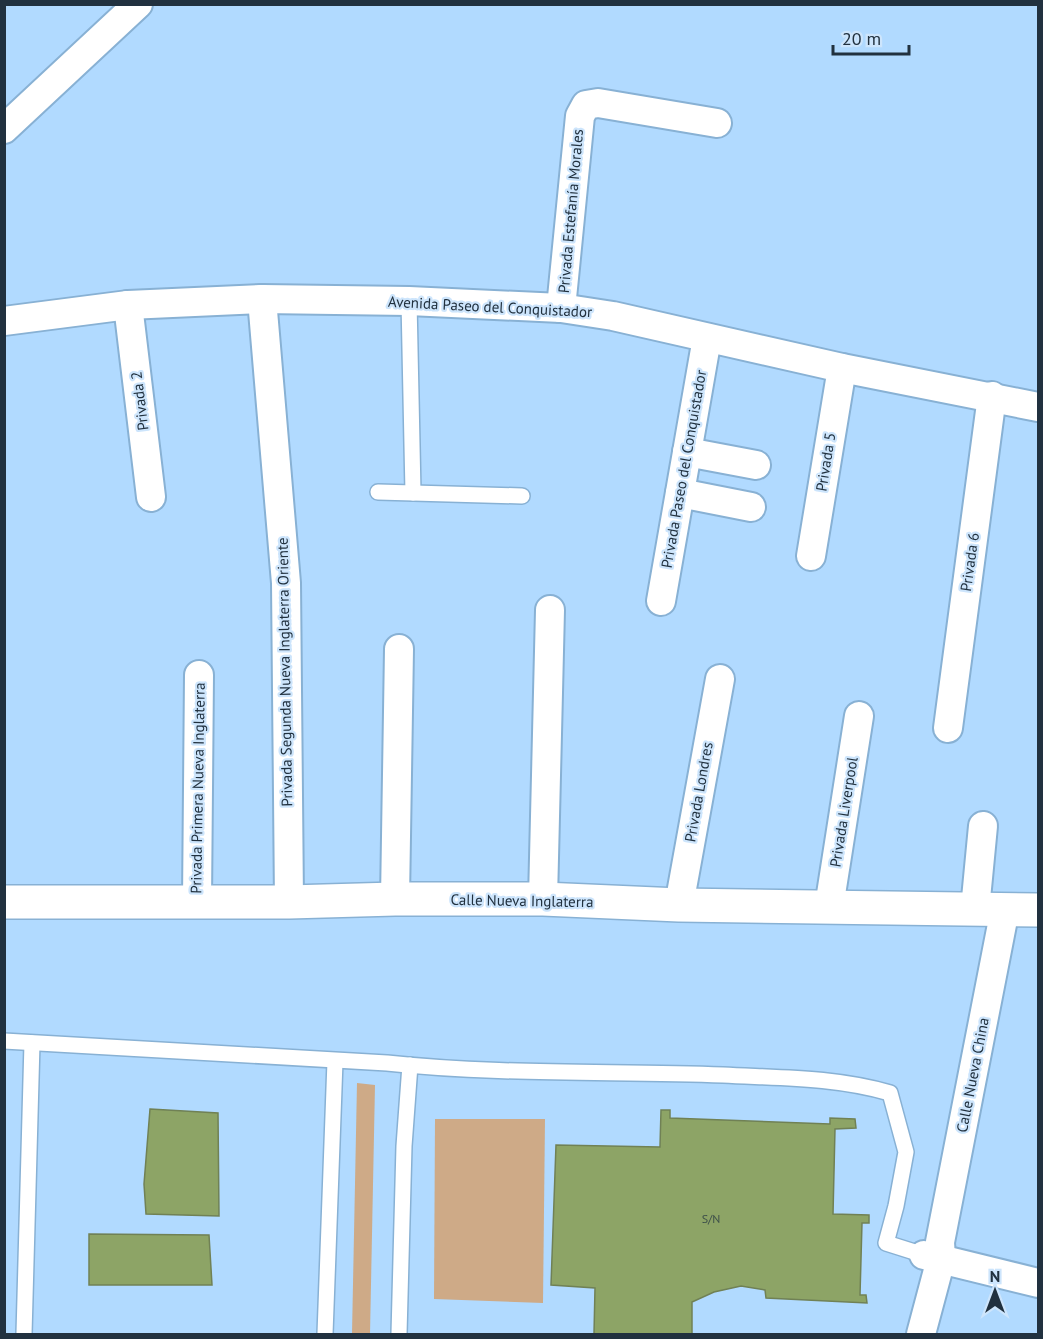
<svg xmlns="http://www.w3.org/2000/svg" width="1043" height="1339" font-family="'PT Sans',sans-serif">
	<rect width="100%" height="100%" fill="#b1daff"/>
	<g fill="#ceaa87">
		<polygon points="357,1083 375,1085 370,1334 352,1334"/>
		<polygon points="435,1119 545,1119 543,1303 434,1299"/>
	</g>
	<g fill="#8da466" stroke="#708155" stroke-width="1.5">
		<polygon points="150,1109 218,1113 219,1216 146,1214 144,1184"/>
		<polygon points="661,1110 670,1110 670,1118 830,1124 830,1118 855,1119 856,1128 835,1129 833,1214 869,1215 869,1223 862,1223 860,1295 866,1295 867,1303 766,1298 765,1290 741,1286 714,1292 692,1302 692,1334 594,1334 595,1288 551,1285 556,1145 660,1147"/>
		<polygon points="89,1234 209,1235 212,1285 89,1285"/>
	</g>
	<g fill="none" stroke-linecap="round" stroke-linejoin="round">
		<g stroke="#88b1d4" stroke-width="18">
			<g id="service">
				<polyline points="409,301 413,493"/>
				<polyline points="378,492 522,496"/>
				<path d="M4 1041 387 1063C498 1075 611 1071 723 1075 779 1078 835 1077 890 1093L906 1152 896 1206 886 1243 924 1255"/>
				<polyline points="24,1334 32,1043"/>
				<polyline points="325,1334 335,1061"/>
				<polyline points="399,1334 404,1146 410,1065"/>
			</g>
		</g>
		<g stroke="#88b1d4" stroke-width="32">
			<g id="minor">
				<polyline points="4,129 138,4"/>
				<polyline points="262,299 286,583 289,902"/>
				<polyline points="128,305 151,497"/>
				<polyline points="561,308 580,116 586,105 598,103 717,123"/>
				<polyline points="4,321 128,305 262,299 409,301 561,308 613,316 842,368 1038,407"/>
				<polyline points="687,452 756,465"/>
				<polyline points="680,493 751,507"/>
				<polyline points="811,556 842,368"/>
				<polyline points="661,601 707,338"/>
				<polyline points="948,728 992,396"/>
				<polyline points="395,899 399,649"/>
				<polyline points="543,899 550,610"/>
				<polyline points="197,901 199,675"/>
				<polyline points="679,905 720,679"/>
				<polyline points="829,907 859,716"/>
				<polyline points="975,909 983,826"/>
				<polyline points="924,1255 1038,1283"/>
				<polyline points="921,1334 941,1259 940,1242 1005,909"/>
			</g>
		</g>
		<g stroke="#88b1d4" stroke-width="36">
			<polyline id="tertiary" points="4,902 289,902 395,899 543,899 679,905 1038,910"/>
		</g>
		<use href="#service" stroke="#fff" stroke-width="15"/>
		<use href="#minor" stroke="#fff" stroke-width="28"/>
		<use href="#tertiary" stroke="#fff" stroke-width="33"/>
	</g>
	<g text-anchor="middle" stroke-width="4.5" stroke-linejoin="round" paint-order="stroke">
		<g font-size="12" fill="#3c4e49">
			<text x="711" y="1223">S/N</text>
		</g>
		<g font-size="15" fill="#21313f" stroke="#cde5fc">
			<text transform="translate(571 211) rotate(-85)" y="5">Privada Estefanía Morales</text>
			<text transform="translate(490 307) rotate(3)" y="5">Avenida Paseo del Conquistador</text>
			<text transform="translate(140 401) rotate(-97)" y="5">Privada 2</text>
			<text transform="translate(826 462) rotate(-81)" y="5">Privada 5</text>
			<text transform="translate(684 469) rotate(-80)" y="5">Privada Paseo del Conquistador</text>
			<text transform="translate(970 562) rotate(-82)" y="5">Privada 6</text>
			<text transform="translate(285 672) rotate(-91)" y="5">Privada Segunda Nueva Inglaterra Oriente</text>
			<text transform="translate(198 788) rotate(-89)" y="5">Privada Primera Nueva Inglaterra</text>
			<text transform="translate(699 792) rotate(-80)" y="5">Privada Londres</text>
			<text transform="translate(844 812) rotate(-81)" y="5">Privada Liverpool</text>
			<text transform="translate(522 901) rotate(1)" y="5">Calle Nueva Inglaterra</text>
			<text transform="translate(973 1075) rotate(-79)" y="5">Calle Nueva China</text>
		</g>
	</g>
	<rect width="1043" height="1339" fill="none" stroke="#21313f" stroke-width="12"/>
	<g transform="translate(995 1291)" stroke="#cde5fc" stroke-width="4.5" paint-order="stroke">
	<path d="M0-4.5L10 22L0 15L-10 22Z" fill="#21313f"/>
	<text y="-9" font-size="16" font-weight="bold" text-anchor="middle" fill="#21313f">N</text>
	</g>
	<path d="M833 45v9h76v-9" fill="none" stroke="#21313f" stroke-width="3"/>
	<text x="842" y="45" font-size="18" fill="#21313f" stroke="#cde5fc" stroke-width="4.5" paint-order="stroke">20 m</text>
</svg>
